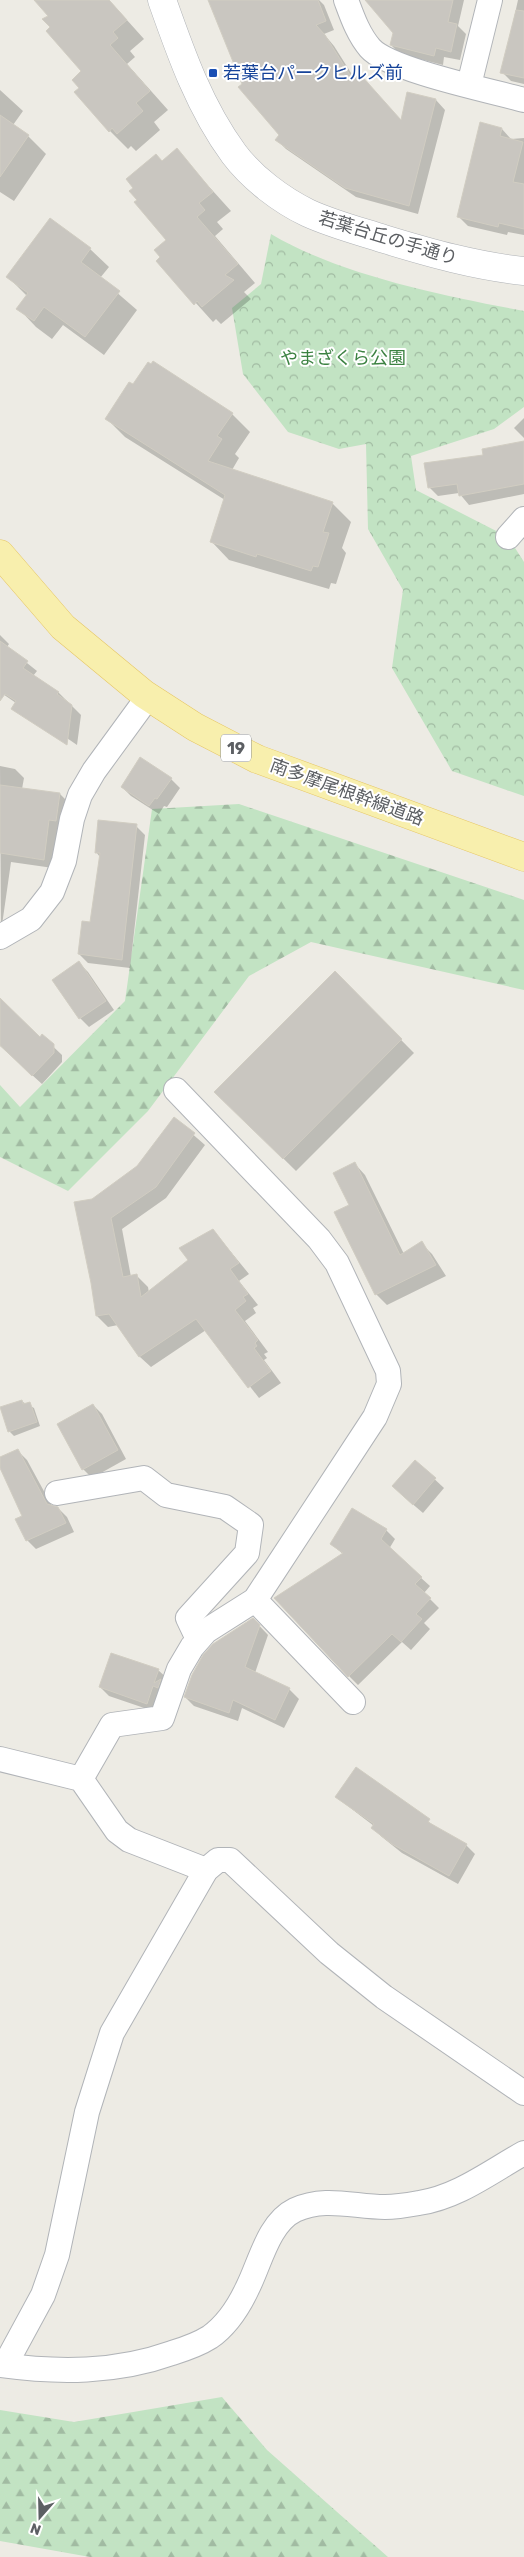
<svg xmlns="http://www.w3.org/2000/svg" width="524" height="2557" font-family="Rubik,'Noto Sans JP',sans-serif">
	<defs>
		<pattern id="forest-firs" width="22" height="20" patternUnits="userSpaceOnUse" patternTransform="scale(1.25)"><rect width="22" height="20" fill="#c2e3c3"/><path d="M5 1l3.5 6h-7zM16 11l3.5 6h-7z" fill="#a1bba2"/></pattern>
		<pattern id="park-crowns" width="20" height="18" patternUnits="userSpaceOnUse" patternTransform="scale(1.25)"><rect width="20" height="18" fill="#c2e3c3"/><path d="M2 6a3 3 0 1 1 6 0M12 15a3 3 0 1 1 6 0" fill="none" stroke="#a1bba2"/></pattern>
	</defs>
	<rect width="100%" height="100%" fill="#edebe4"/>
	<g fill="url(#forest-firs)">
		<polygon points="239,804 524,900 524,990 311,942 249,976 148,1111 68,1191 0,1157 0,1085 20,1107 125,1001 152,809"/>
		<polygon points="222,2397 267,2450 388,2557 90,2557 0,2541 0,2410 74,2422"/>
	</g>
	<path fill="url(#park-crowns)" d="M271 234C340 275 444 296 524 311V407L494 429 411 456 416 490 508 537 524 562V796L452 771 392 668 403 590 368 529 366 444 339 449 288 432 243 374 232 308 261 284Z"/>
	<g fill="#0003">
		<polygon points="54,0 109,0 144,39 130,51 135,57 127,64 168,110 154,122 160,130 136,151 131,146 128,149 110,131 80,88 83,71 51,28 50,17"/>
		<polygon points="210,0 319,0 324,5 334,30 324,34 334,46 353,76 402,121 408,94 436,100 445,110 418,214 356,197 286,149 277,140 280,135 244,84"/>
		<polygon points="367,0 464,0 458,26 466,34 460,60 444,57 443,65 400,54 391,45 394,33"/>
		<polygon points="518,0 524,0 524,84 511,81 502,72"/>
		<polygon points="0,90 23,111 13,125 28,136 46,154 14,201 0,192"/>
		<polygon points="502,129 511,139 524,138 524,235 508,232 507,235 468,226 459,217"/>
		<polygon points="176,150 231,211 217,222 223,229 215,236 255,283 244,292 251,299 221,324 216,319 213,322 158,261 162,258 168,240 163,162"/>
		<polygon points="50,220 90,249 109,267 100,278 137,310 104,355 63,325 52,339 36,327 18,308 27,296 8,277"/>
		<polygon points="232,414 250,432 235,454 239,458 232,470 332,503 351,522 342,548 346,553 336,584 331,583 329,589 229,560 211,541 225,500 125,437 107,419"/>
		<polygon points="524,418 524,438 514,428"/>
		<polygon points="524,443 524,494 469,505 459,493 438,496 429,487 485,456"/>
		<polygon points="0,635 9,644 7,647 37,671 33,676 58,692 81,715 77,745 0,692"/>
		<polygon points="141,759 171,779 180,788 167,807 164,806 159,814 131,796 122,787"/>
		<polygon points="0,766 15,769 24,778 22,789 60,794 69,803 53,868 11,862 1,932"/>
		<polygon points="136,826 145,835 130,968 88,963 79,954 91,923 100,857 96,852"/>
		<polygon points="79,963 88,972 114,1010 89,1027 80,1018"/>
		<polygon points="335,973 414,1053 296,1171 216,1092"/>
		<polygon points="0,1005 40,1039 42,1036 62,1055 62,1062 42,1084 0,1046"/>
		<polygon points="174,1118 205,1145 166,1198 122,1229 131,1277 137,1276 148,1287 149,1293 190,1261 213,1230 249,1274 239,1281 258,1305 253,1308 256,1313 245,1321 268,1352 264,1354 267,1358 264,1360 281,1383 259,1398 206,1330 151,1367 140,1357 118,1325 108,1327 97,1316 93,1200 138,1166"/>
		<polygon points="355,1164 365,1175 404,1254 421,1243 432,1254 446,1276 387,1305 376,1294 351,1206"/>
		<polygon points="21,1401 34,1408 40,1426 14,1436 9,1431"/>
		<polygon points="93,1405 102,1414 126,1459 92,1478 83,1469"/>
		<polygon points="18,1451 27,1460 52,1506 58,1508 67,1517 74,1532 36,1549 27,1540 24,1516 0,1465 0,1458"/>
		<polygon points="415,1461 444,1488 423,1513 402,1495"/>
		<polygon points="386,1530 395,1539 389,1549 430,1586 424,1593 439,1608 424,1623 430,1629 411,1650 402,1642 358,1685 349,1676 343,1554 331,1544"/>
		<polygon points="253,1619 268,1635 255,1673 289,1689 299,1699 284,1728 242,1708 238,1721 194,1706 185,1697"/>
		<polygon points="158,1670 168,1679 156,1712 109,1696 100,1687"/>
		<polygon points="356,1769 437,1828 466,1845 475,1854 458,1884 402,1853 382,1837 373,1828 374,1826 336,1797"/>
	</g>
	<g fill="#c9c6c0" stroke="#d1cdc2">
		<polygon points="34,0 109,0 127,20 113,32 118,38 110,45 150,91 136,103 143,111 117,134 112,128 109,132 74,92 79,88 72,80 81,71 46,31 50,27 42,19 48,16"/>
		<polygon points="208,0 318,0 326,21 316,25 325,35 350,75 360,74 401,120 407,92 436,99 409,206 345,188 275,140 279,135 238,87 242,84"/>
		<polygon points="365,0 453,0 448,22 457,24 451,52 436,48 434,56 390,45 393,33"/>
		<polygon points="516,10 524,11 524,78 500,73"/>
		<polygon points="0,115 29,135 0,177"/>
		<polygon points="480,122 502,128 500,136 523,142 513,182 524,184 524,229 499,223 498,227 457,217"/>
		<polygon points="177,148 213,192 199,203 205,210 197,217 238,264 225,275 234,280 202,307 197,301 194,305 156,261 160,257 154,250 166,240 134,202 137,200 129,191 133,188 126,179 156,154 162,161"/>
		<polygon points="50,218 91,248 81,262 120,291 85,337 44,307 34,321 16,309 28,293 6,277"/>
		<polygon points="153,361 233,413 217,436 222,439 208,461 333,502 323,532 329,533 318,567 313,566 311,571 257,554 256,557 210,542 225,495 105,419 129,382 133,384 148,362 151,364"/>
		<polygon points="524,441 524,484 459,496 457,484 428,488 424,463 483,455 482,449"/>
		<polygon points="0,641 28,661 23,668 59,692 57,694 72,705 67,745 11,709 16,701 5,694 0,701"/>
		<polygon points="140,757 172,778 157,799 155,798 149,806 121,787"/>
		<polygon points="0,785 60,793 56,821 49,820 44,860 0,853"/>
		<polygon points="98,820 137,824 122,960 78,954 82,921 90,922 100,853 95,853"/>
		<polygon points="79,961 106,1001 79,1019 52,980"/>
		<polygon points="335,971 402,1039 283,1159 214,1092"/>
		<polygon points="0,998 40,1037 42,1034 54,1044 54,1053 32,1076 0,1045"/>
		<polygon points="174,1117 195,1133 156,1187 111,1218 123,1277 137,1274 141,1297 188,1260 179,1248 213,1229 239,1263 230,1269 248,1294 243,1297 246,1301 235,1310 258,1340 255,1343 257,1346 254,1348 271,1371 248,1388 196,1319 139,1357 109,1314 96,1316 91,1283 74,1202 92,1199 137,1166"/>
		<polygon points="355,1162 400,1255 422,1241 436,1265 375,1295 334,1212 349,1205 333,1173"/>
		<polygon points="22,1400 23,1404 30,1402 37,1422 8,1432 0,1407"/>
		<polygon points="93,1404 118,1450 82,1470 57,1424"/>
		<polygon points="18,1449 47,1504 58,1507 66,1523 26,1541 15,1519 22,1516 0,1468 0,1457"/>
		<polygon points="415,1460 436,1478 413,1505 392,1486"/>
		<polygon points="352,1508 387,1529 381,1539 422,1577 415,1584 431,1598 416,1614 422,1619 401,1642 392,1634 348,1677 274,1598 343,1553 330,1544"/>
		<polygon points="253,1618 260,1625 245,1667 290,1688 275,1720 233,1700 229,1713 184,1697 192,1675 203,1655 213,1644"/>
		<polygon points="111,1653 159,1669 154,1683 161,1679 158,1688 153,1686 147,1704 99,1687"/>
		<polygon points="356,1767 430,1819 428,1822 467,1844 449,1876 392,1844 371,1828 374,1824 335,1797"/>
	</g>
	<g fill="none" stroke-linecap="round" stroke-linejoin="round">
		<g stroke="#b1b4b8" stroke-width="26">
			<g id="street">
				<path d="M346 0C352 16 358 34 370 48 389 70 492 91 524 100"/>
				<polyline points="469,85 490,0"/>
				<polyline points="508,537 524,519"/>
				<polyline points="0,937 31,919 52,892 64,861 72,819 80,795 94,771 148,697"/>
				<polyline points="57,1493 144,1478 166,1495 225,1507 251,1525 247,1553 188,1618 198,1639"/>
				<polyline points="255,1600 353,1702"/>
				<polyline points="0,1759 81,1779 117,1831 129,1840 206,1870"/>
				<polyline points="81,1779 112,1725 162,1718 179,1669 192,1647 206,1631 255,1600 375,1417 389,1384 388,1371 337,1263 319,1239 176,1090"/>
				<path d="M0 2365C58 2373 116 2373 172 2353 185 2349 199 2344 210 2337 227 2325 238 2308 247 2289 260 2264 268 2223 295 2210 325 2196 354 2207 385 2207 396 2207 408 2205 419 2203 458 2197 490 2172 524 2153"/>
				<polyline points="5,2365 43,2295 57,2255 87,2112 112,2033 206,1870 218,1860 230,1860 329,1953 384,1997 524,2093"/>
			</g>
		</g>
		<g stroke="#b0b3b7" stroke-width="29">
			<path id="secondary" d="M162 0C181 54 200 108 234 154 252 178 281 200 308 213 332 224 359 231 384 239 430 253 476 266 524 271"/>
		</g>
		<g stroke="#e6c664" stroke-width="29">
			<polyline id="primary" points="0,554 63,627 144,694 195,727 257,759 524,857"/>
		</g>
		<use href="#street" stroke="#fff" stroke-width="24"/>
		<use href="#secondary" stroke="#fff" stroke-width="28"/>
		<use href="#primary" stroke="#f8efad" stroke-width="28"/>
	</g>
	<rect fill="#1a4fb4" stroke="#fff" stroke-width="2" x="208" y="68" width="10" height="10" rx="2.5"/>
	<g text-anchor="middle" stroke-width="4" stroke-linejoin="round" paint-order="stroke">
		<rect fill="#fff" stroke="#8d8f92" stroke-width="1" x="221" y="734.5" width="30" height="27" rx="4"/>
		<g font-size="16" font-weight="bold" fill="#5c5f63">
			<text x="236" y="754">19</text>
		</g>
		<g font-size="18" fill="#164399" stroke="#fff" text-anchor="start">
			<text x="223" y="79">若葉台パークヒルズ前</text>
		</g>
		<g font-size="18" fill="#5c5f63" stroke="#fff">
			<text transform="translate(388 238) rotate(17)" y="6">若葉台丘の手通り</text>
			<text transform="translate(347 792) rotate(20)" y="6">南多摩尾根幹線道路</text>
		</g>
		<g font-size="18" fill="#3c8242" stroke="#fff">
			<text x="343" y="364">やまざくら公園</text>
		</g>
	</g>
	<g transform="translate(40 2517) rotate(200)" stroke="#ffffff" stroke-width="4" paint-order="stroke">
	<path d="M0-4L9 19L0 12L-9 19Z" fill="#5c5f63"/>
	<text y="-8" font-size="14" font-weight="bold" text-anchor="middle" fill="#5c5f63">N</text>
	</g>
</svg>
